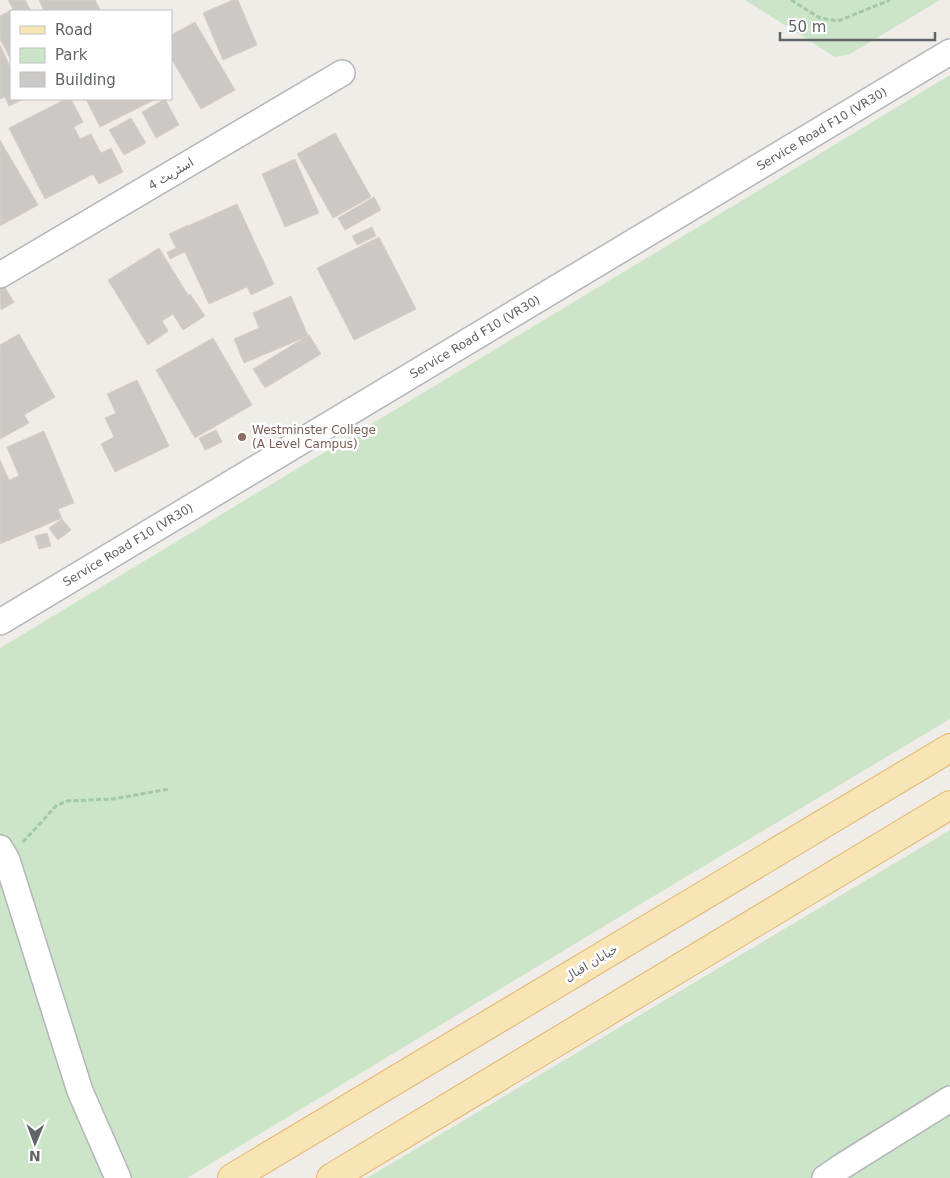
<svg xmlns="http://www.w3.org/2000/svg" width="950" height="1178" font-family="'DejaVu Sans','Noto Sans Arabic',sans-serif">
	<rect width="100%" height="100%" fill="#f0ede9"/>
	<g fill="#cce5c8">
		<polygon points="745,0 940,0 850,54 835,57"/>
		<polygon points="950,75 950,719 674,884 187,1178 0,1178 0,648"/>
		<polygon points="950,830 950,1178 367,1178 925,845"/>
	</g>
	<g fill="#ccc8c5" stroke="#d4cfc7">
		<polygon points="8,0 25,0 31,11 11,11 11,60 0,39 0,16 13,9"/>
		<polygon points="39,0 95,0 101,11 44,11"/>
		<polygon points="233,0 238,0 257,45 223,60 203,13"/>
		<polygon points="195,22 235,90 201,109 171,58 171,35"/>
		<polygon points="0,45 11,69 11,99 24,99 9,106 5,97 0,99"/>
		<polygon points="66,99 71,99 83,122 74,127 80,139 91,134 101,153 111,148 123,172 99,184 93,174 45,199 9,128"/>
		<polygon points="86,99 156,99 100,127"/>
		<polygon points="165,99 179,125 156,138 142,112"/>
		<polygon points="131,118 146,143 124,155 109,130"/>
		<polygon points="335,133 371,197 333,218 297,154"/>
		<polygon points="0,140 38,205 0,226"/>
		<polygon points="295,159 319,213 285,227 262,174"/>
		<polygon points="374,197 381,210 345,230 338,218"/>
		<polygon points="237,204 274,284 251,295 247,287 209,304 185,252 170,259 167,252 176,248 169,234 188,225 188,226"/>
		<polygon points="372,227 376,236 357,245 352,236"/>
		<polygon points="379,237 416,309 354,340 317,268"/>
		<polygon points="159,248 188,295 190,294 205,316 183,330 173,314 162,321 168,331 148,345 108,280"/>
		<polygon points="4,286 14,302 1,310 0,289"/>
		<polygon points="291,296 308,336 244,363 234,339 259,328 253,313"/>
		<polygon points="19,334 55,397 24,415 29,423 0,439 0,345"/>
		<polygon points="309,335 321,354 265,388 253,369"/>
		<polygon points="213,338 252,405 195,438 156,370"/>
		<polygon points="137,380 169,446 115,472 101,444 114,437 105,418 116,413 107,394"/>
		<polygon points="216,430 222,442 205,450 199,438"/>
		<polygon points="44,431 74,503 58,509 62,518 0,544 0,460 9,480 19,476 7,447"/>
		<polygon points="62,519 71,530 58,540 49,528"/>
		<polygon points="47,533 51,546 39,549 35,536"/>
	</g>
	<g fill="none" stroke-linecap="round" stroke-linejoin="round">
		<g stroke="#b3b6b9" stroke-width="28">
			<g id="street">
				<polyline points="0,275 342,73"/>
				<polyline points="0,622 950,52"/>
				<polyline points="0,848 7,860 80,1091 118,1178"/>
				<polyline points="825,1178 841,1167 950,1099"/>
			</g>
		</g>
		<g stroke="#e5b46d" stroke-width="30">
			<g id="primary">
				<polyline points="232,1178 950,748"/>
				<polyline points="331,1178 950,805"/>
			</g>
		</g>
		<g stroke="#a3c7a9" stroke-width="3" stroke-dasharray="5 2.5" stroke-linecap="butt">
			<polyline points="791,0 820,18 838,21 890,0"/>
			<polyline points="23,842 56,806 67,801 113,799 169,789"/>
		</g>
		<use href="#street" stroke="#fff" stroke-width="25"/>
		<use href="#primary" stroke="#f8e5b6" stroke-width="28"/>
	</g>
	<circle fill="#8d6e63" stroke="#fff" stroke-width="2" cx="242" cy="437" r="5"/>
	<g text-anchor="middle" stroke-width="5" stroke-linejoin="round" paint-order="stroke">
		<g font-size="12" fill="#606467" stroke="#fff">
			<text transform="translate(822 129) rotate(-31)" y="4">Service Road F10 (VR30)</text>
			<text transform="translate(171 174) rotate(-31)" y="4">اسٹریٹ 4</text>
			<text transform="translate(475 337) rotate(-31)" y="4">Service Road F10 (VR30)</text>
			<text transform="translate(128 545) rotate(-31)" y="4">Service Road F10 (VR30)</text>
			<text transform="translate(591 963) rotate(-31)" y="4">خیابان اقبال</text>
		</g>
		<g font-size="12" fill="#785e54" stroke="#fff" text-anchor="start">
			<text x="252" y="434">Westminster College<tspan x="252" dy="14">(A Level Campus)</tspan></text>
		</g>
	</g>
	<rect x="10" y="10" width="162" height="90" fill="#ffffff" stroke="#bfc1c2"/>
	<rect x="20" y="26" width="25" height="8" fill="#f8e5b6" stroke="#bfc1c2"/>
	<text x="55" y="35" font-size="15" fill="#606467">Road</text>
	<rect x="20" y="48" width="25" height="15" fill="#cce5c8" stroke="#bfc1c2"/>
	<text x="55" y="60" font-size="15" fill="#606467">Park</text>
	<rect x="20" y="72" width="25" height="15" fill="#ccc8c5" stroke="#bfc1c2"/>
	<text x="55" y="85" font-size="15" fill="#606467">Building</text>
	<g transform="translate(35 1143) rotate(181)" stroke="#ffffff" stroke-width="4" paint-order="stroke">
	<path d="M0-4L9 19L0 12L-9 19Z" fill="#606467"/>
	<text y="-8" font-size="14" font-weight="bold" text-anchor="middle" fill="#606467">N</text>
	</g>
	<path d="M780 32v8h155v-8" fill="none" stroke="#606467" stroke-width="2.5"/>
	<text x="788" y="32" font-size="15" fill="#606467" stroke="#ffffff" stroke-width="4" paint-order="stroke">50 m</text>
</svg>
